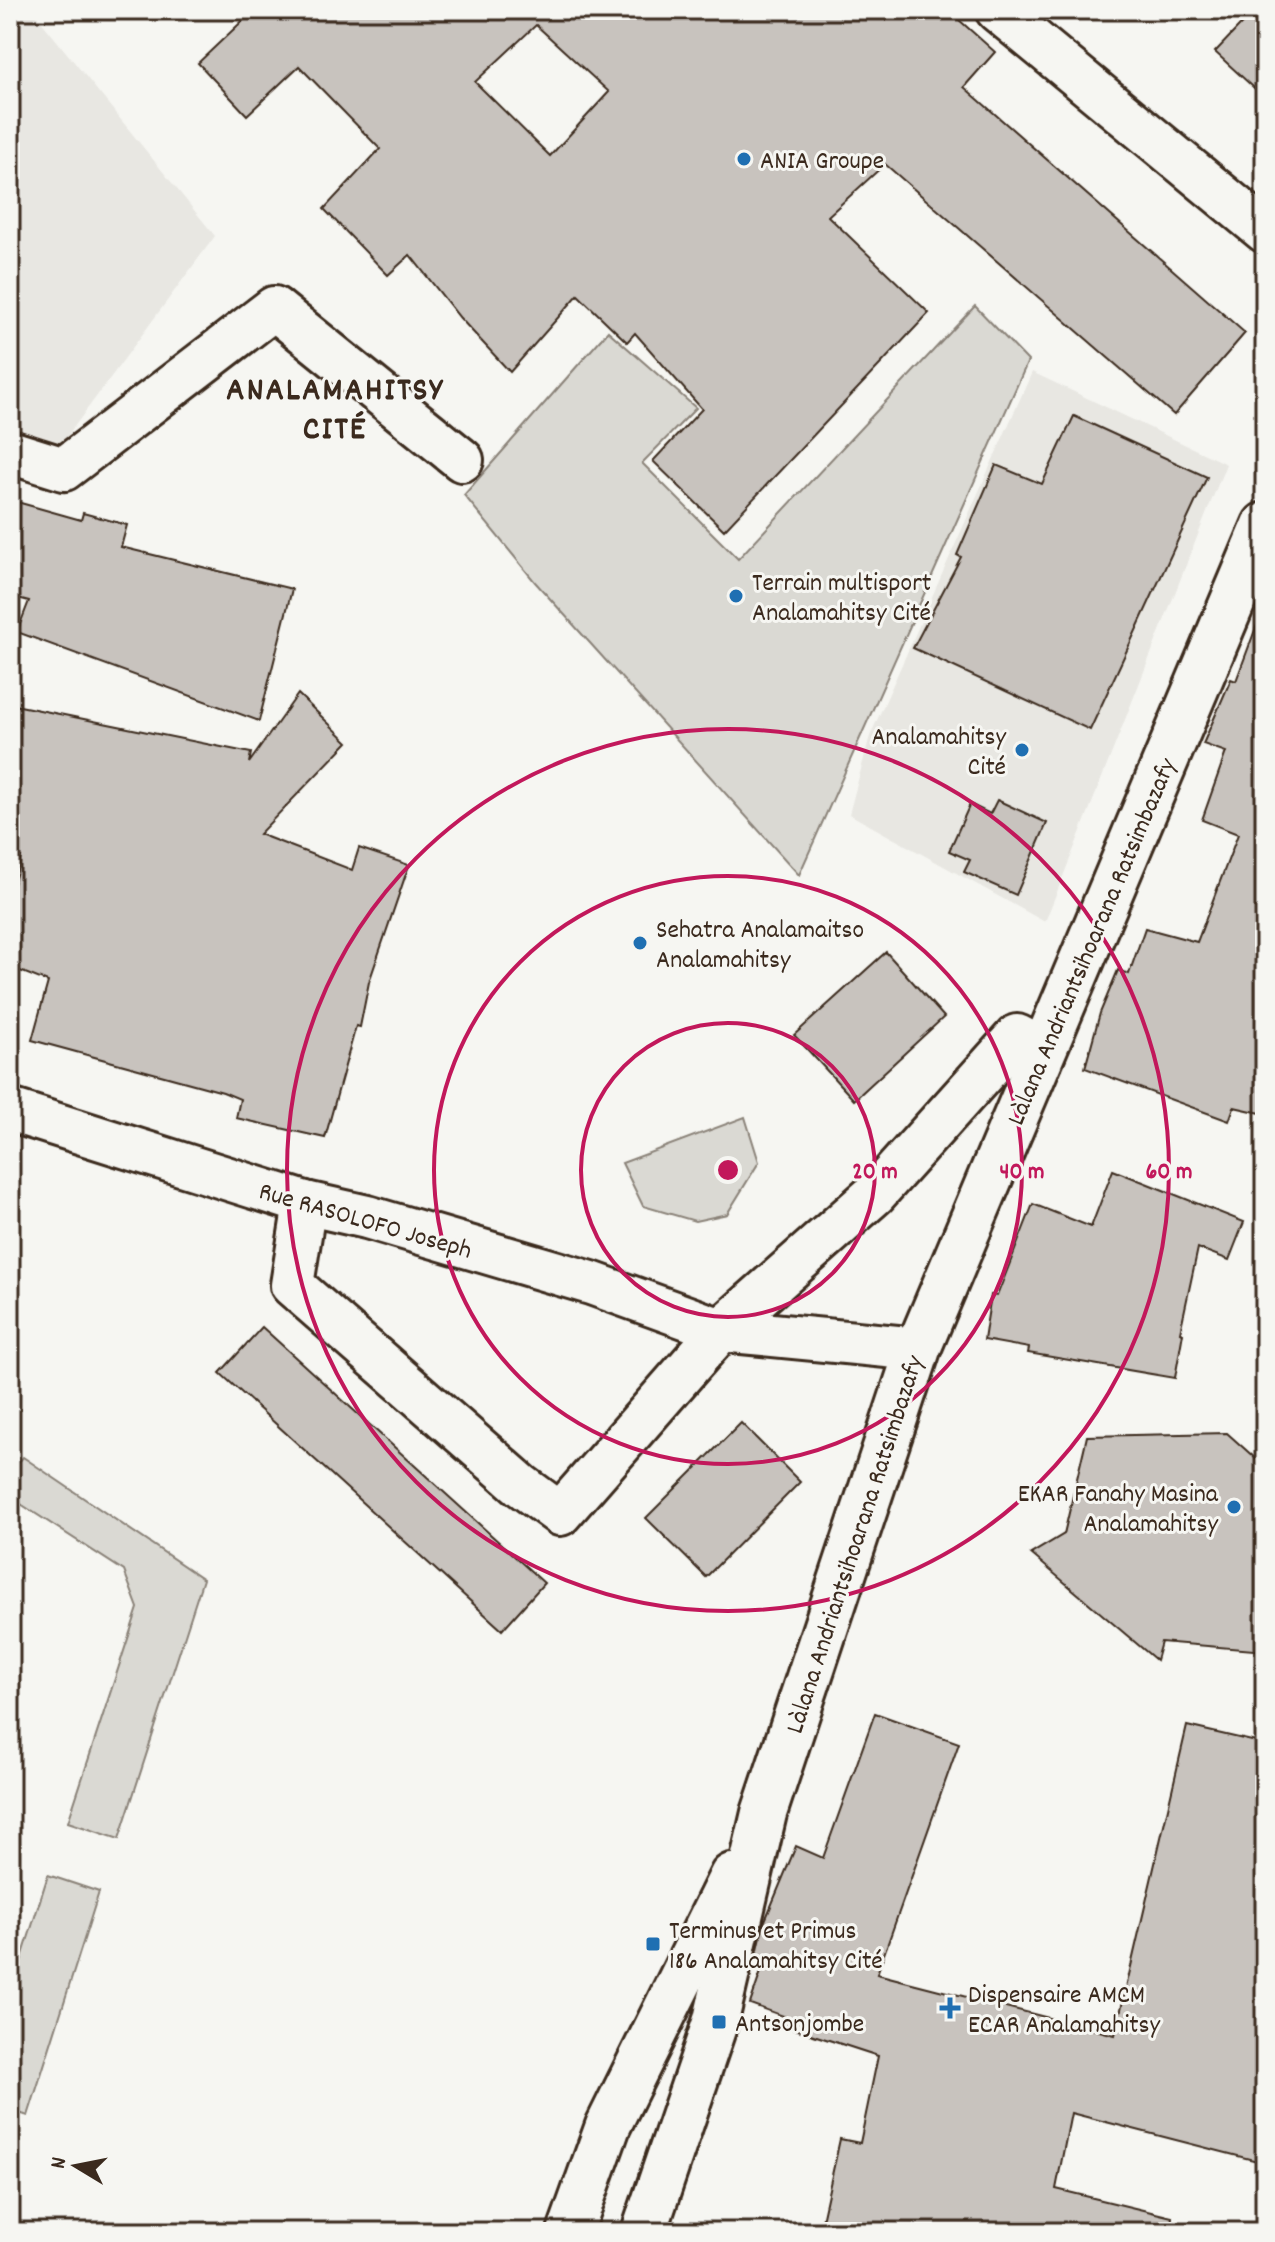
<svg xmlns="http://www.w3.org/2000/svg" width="1275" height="2242" font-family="Dekko,sans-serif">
	<rect width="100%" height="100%" fill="#f6f6f2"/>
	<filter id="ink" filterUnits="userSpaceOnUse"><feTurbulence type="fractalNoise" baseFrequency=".0125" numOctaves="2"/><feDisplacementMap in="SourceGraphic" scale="16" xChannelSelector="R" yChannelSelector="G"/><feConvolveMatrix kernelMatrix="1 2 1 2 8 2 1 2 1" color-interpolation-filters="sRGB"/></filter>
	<g filter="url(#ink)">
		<g fill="#e8e7e2">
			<polygon points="10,10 32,10 215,236 37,477 10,467"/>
			<polygon points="1032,372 1226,464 1045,922 849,814 870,736"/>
		</g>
		<g fill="#dad9d3" stroke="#8a8278" stroke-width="2">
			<polygon points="975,306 1028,361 799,875 535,582 464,495 608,331 696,408 642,463 738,559"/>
			<polygon points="745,1117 759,1162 727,1214 695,1221 643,1206 622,1163"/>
			<polygon points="23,1457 203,1579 119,1839 68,1822 138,1608 124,1571 10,1497 10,1474"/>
			<polygon points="48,1875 99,1892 28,2116 10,2110 10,1996"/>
		</g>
		<g fill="#c8c3be" stroke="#3b2a1e" stroke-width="2" fill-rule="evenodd">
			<path d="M254 10H948L995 52 964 87 1245 333 1174 415 885 164 828 216 929 313 724 530 653 461 702 409 635 333 627 342 578 295 510 372 460 318 410 255 388 275 324 209 380 149 299 66 247 115 198 63ZM536 25 609 92 550 156 475 82Z"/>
			<polygon points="1255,10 1265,10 1265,98 1215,52"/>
			<polygon points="1074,416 1207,477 1090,730 913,648 961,557 957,555 996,465 1042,484"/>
			<polygon points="10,500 81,520 83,513 127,525 121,547 292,589 259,721 17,632 29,601 10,596"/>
			<polygon points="1261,614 1265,615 1265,1114 1234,1107 1229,1121 1085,1068 1100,1013 1118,970 1129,974 1145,928 1197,942 1238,834 1202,820 1226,752 1203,744 1231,679 1236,681"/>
			<polygon points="298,694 348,742 259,834 352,870 359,848 409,865 369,982 360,1027 356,1026 325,1138 236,1118 240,1099 223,1092 32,1040 48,982 10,967 10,896 21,857 10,854 10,704 251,753 249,763"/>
			<polygon points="997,800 1047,823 1016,895 964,872 970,860 949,851 970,804 990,814"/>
			<polygon points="886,952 944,1017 854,1100 794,1035"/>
			<polygon points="1113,1170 1244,1222 1229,1260 1198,1248 1180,1332 1183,1333 1175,1378 1028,1353 1029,1348 984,1340 991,1295 997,1296 1033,1204 1091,1227"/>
			<polygon points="262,1327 544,1583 502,1630 220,1373"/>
			<polygon points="741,1423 800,1482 706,1577 646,1518"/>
			<polygon points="1227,1433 1265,1467 1265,1651 1161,1642 1156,1660 1031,1554 1064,1534 1087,1436"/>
			<polygon points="875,1713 959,1743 877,1974 1115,2035 1187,1726 1265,1744 1265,2163 1071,2113 1056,2189 1172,2217 1170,2232 855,2232 821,2225 840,2139 860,2143 878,2056 786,2026 789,2018 750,2004 765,1960 756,1958 764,1923 796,1846 823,1858"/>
		</g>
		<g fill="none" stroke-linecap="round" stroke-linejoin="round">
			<g stroke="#3b2a1e" stroke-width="48">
				<g id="street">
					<polyline points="997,10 1265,231"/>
					<polyline points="10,452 64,469 274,308 462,460"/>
					<polyline points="10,1110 305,1203 367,1217 591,1283 721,1330 918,1349"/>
					<polyline points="305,1203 292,1285 522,1486 560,1514 721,1330 875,1194 1017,1036 1044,1050"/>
				</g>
			</g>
			<g stroke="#3b2a1e" stroke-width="50">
				<g id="secondary">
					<polyline points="570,2232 608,2126 732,1876"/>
					<polyline points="644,2232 716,2020 764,1813 918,1349 1265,525"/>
				</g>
			</g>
			<use href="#street" stroke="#f6f6f2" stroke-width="42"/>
			<use href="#secondary" stroke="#f6f6f2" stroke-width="44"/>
		</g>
	</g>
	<g fill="none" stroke="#c2185b" stroke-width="4">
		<circle cx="728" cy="1170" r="147"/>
		<circle cx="728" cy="1170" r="294"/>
		<circle cx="728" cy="1170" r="441"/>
	</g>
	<g fill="#1f6fb2" stroke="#f6f6f2" stroke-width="3">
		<circle cx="744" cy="159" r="8"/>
		<circle cx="736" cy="596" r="8"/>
		<circle cx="1022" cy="750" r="8"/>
		<circle cx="640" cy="943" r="8"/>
		<circle cx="1234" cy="1507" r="8"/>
		<rect x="645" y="1936" width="16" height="16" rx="4"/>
		<path d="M946 1996h8v8h8v8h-8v8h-8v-8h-8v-8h8z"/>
		<rect x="711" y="2014" width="16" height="16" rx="4"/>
	</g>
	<g text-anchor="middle" stroke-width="6" stroke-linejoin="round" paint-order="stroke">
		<g font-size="26" fill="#3b2a1e" stroke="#f6f6f2" text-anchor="start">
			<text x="760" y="168">ANIA Groupe</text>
			<text x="752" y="590">Terrain multisport<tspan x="752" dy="30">Analamahitsy Cité</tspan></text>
			<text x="1006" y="744" text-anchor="end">Analamahitsy<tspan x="1006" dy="30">Cité</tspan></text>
			<text x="656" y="937">Sehatra Analamaitso<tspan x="656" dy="30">Analamahitsy</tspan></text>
			<text x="1218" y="1501" text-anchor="end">EKAR Fanahy Masina<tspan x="1218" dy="30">Analamahitsy</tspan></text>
			<text x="669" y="1938">Terminus et Primus<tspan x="669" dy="30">186 Analamahitsy Cité</tspan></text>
			<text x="968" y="2002">Dispensaire AMCM<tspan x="968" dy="30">ECAR Analamahitsy</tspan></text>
			<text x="735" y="2031">Antsonjombe</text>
		</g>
		<g font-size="26" fill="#3b2a1e" stroke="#f6f6f2">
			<text transform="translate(1090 941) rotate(-67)" y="9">Làlana Andriantsihoarana Ratsimbazafy</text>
			<text transform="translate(366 1219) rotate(16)" y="9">Rue RASOLOFO Joseph</text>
			<text transform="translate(853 1544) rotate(-72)" y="9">Làlana Andriantsihoarana Ratsimbazafy</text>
		</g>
		<g font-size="34" font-weight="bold" letter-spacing="2" fill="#3b2a1e" stroke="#f6f6f2">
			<text x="335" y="399">ANALAMAHITSY<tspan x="335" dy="39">CITÉ</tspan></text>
		</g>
	</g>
	<circle cx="728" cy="1170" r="12" fill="#c2185b" stroke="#f6f6f2" stroke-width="4"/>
	<g font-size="24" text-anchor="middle" font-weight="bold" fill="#c2185b" stroke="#f6f6f2" stroke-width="6" stroke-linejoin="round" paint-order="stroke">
		<text x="875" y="1178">20 m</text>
		<text x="1022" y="1178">40 m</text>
		<text x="1169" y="1178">60 m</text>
	</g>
	<rect width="1275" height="2242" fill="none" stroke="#f6f6f2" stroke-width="40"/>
	<rect x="20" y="20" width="1235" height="2202" fill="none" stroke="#3b2a1e" stroke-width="3" filter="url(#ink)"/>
	<g transform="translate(76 2166) rotate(280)" stroke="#f6f6f2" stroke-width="6" paint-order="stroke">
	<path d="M0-6L14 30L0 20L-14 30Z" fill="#3b2a1e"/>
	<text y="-12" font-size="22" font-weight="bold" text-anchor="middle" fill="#3b2a1e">N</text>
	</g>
</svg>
